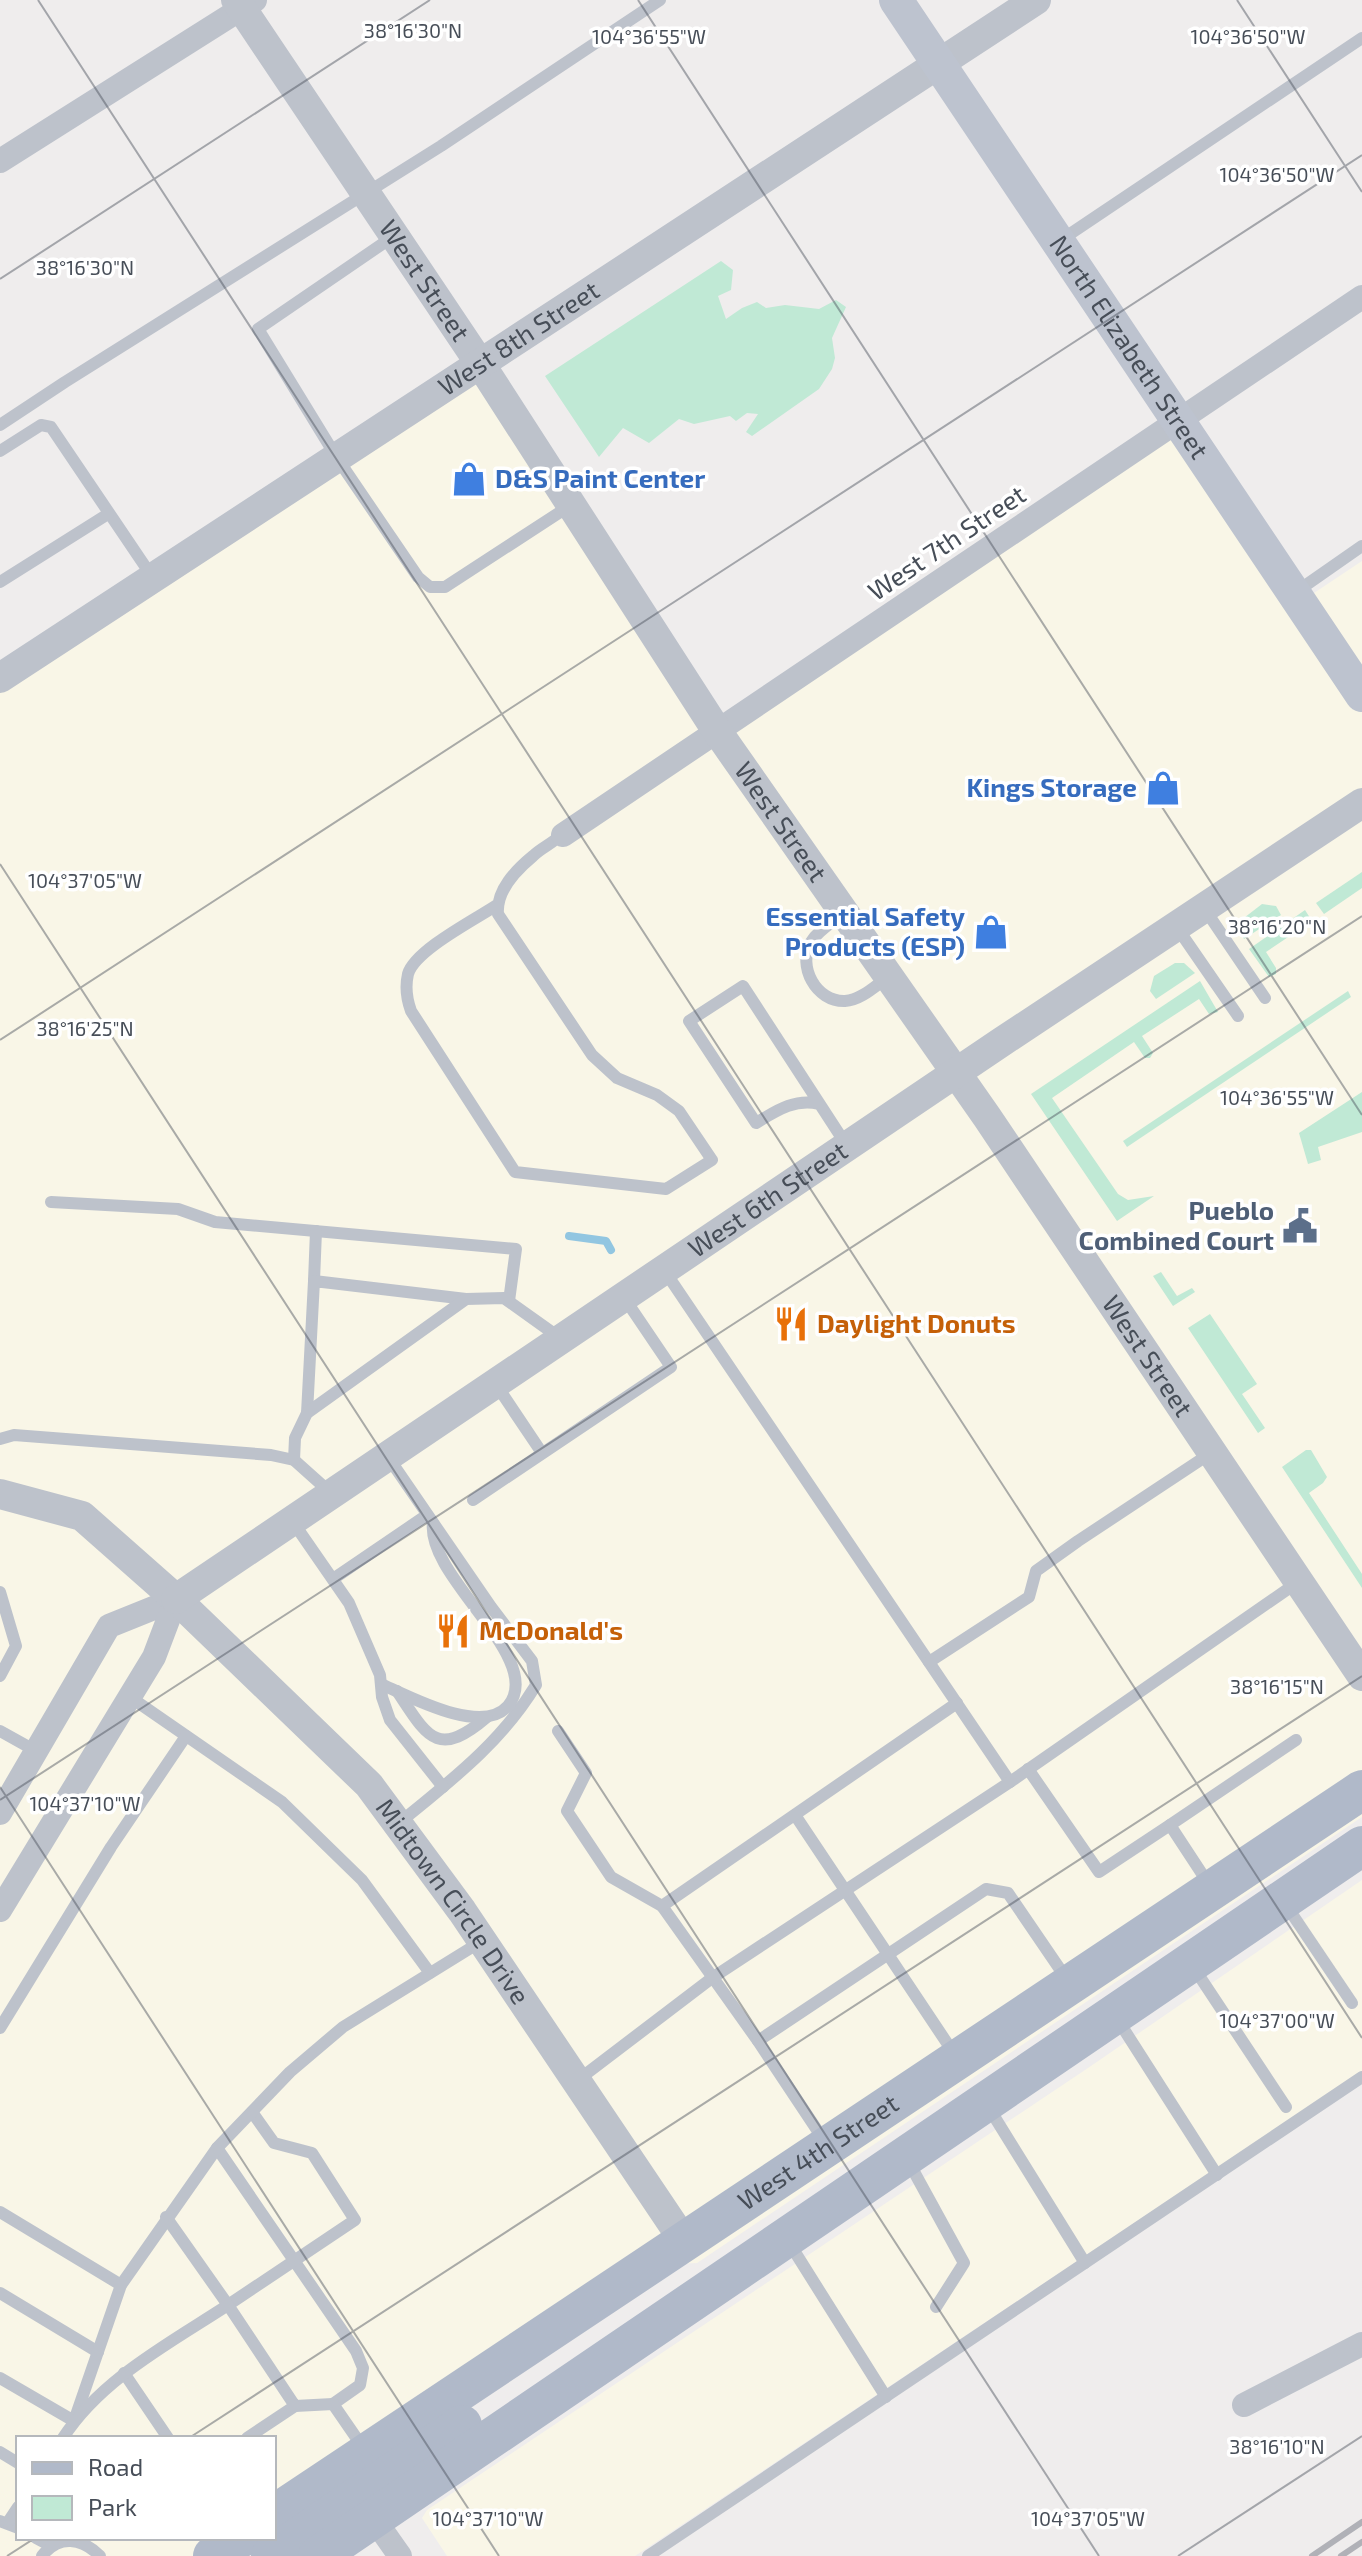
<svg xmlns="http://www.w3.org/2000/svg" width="1362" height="2556" font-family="'Exo 2',sans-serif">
	<rect width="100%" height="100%" fill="#efeded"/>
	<g fill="#f9f6e7">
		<polygon points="481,365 717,730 1177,421 1299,603 1362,561 1362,1817 697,2263 649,2265 274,2515 274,2438 18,2438 18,2538 240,2538 213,2556 0,2556 0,679"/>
		<polygon points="1362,1880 1362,2071 635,2556 447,2556 422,2518 427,2510 1088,2068"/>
	</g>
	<g fill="#c0e9d5">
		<polygon points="721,261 733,270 731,290 718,296 726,319 742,308 757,302 766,308 785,305 819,309 836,300 846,307 832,338 835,358 832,369 819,389 752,436 746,432 758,414 747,413 736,421 730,416 694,424 679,419 649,443 623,428 599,457 545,376"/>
		<polygon points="1362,872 1362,888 1324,914 1316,903"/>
		<polygon points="1262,904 1276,906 1281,915 1244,939 1239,929 1240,921"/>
		<polygon points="1305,910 1312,921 1266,952 1276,968 1276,974 1269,977 1249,949"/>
		<polygon points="1175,963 1184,963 1195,973 1156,999 1150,991 1154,976"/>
		<polygon points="1200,981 1218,1012 1209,1014 1199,999 1142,1036 1153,1053 1150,1058 1145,1058 1134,1042 1052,1098 1118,1194 1128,1200 1154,1196 1117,1221 1031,1094"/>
		<polygon points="1348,991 1351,997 1127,1147 1123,1141"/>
		<polygon points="1362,1092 1362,1132 1318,1147 1321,1160 1308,1164 1299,1133"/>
		<polygon points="1161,1272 1177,1296 1192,1288 1195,1292 1173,1306 1153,1276"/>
		<polygon points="1210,1314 1257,1384 1242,1394 1265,1428 1258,1433 1188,1328"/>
		<polygon points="1306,1450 1311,1450 1327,1477 1323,1483 1309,1493 1362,1574 1362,1588 1282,1467"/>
	</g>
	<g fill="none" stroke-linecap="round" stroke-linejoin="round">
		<polyline stroke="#92c6e1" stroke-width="8" points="569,1236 606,1241 611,1250"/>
		<g stroke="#bdc2cb" stroke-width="12">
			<polyline points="394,236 258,329 337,458 418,577 430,587 445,587 571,505"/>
			<polyline points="1061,240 1362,38"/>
			<polyline points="0,425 65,382 441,146 660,0"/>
			<polyline points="0,451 41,425 51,427 153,578"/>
			<polyline points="0,582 108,514"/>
			<polyline points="1296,592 1362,546"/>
			<path d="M497 905C476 919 415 950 408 974 405 987 407 1000 411 1011L515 1172 666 1189 712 1160 679 1111 657 1095 617 1078 592 1055 498 914C496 890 516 870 533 856 542 847 556 842 562 833"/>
			<polyline points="1204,908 1265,998"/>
			<path d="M844 913C833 922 818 930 811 942 797 966 816 1002 845 1001 861 1000 875 986 888 977"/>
			<polyline points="1176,926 1238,1016"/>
			<path d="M819 1104C795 1098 776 1111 756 1123L689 1021 743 986 847 1146"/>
			<polyline points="51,1202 178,1209 215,1222 516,1249 509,1301"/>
			<polyline points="664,1270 1010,1782"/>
			<polyline points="314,1281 316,1231"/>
			<polyline points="495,1383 542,1453"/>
			<polyline points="307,1413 314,1281 466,1299"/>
			<polyline points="0,1439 14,1435 271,1455 294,1460 332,1494"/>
			<path d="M388 1457 491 1607 532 1661 536 1685C501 1743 449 1782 398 1824"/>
			<polyline points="294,1460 295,1438 307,1413 466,1299 504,1298 560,1338"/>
			<polyline points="473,1500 671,1367 625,1299"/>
			<polyline points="293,1522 349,1603 380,1675 382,1697 390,1720 443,1787"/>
			<polyline points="333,1579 427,1515"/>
			<polyline points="0,1592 16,1646 0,1676"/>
			<polyline points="929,1662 1029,1597 1036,1571 1078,1541 1211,1453"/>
			<path d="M381 1684C410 1697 482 1736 508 1706 547 1659 426 1578 433 1523"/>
			<path d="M397 1691C427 1736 437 1760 487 1717"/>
			<polyline points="130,1697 282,1802 362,1880 430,1973"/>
			<polyline points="0,1731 36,1751"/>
			<polyline points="558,1731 586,1773 567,1811 611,1877 662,1906 758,2041 986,1889 1008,1893 1068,1981"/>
			<polyline points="1028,1769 1099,1872 1170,1825 1210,1886"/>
			<polyline points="795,1815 955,2055"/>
			<polyline points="1170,1825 1296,1740"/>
			<polyline points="1286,1905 1352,2003"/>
			<polyline points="662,1906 957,1703"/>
			<polyline points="1194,1968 1286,2107"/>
			<polyline points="1116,2017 1217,2175"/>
			<polyline points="0,2028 111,1847 186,1736"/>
			<polyline points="758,2041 825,2142"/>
			<polyline points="578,2080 712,1978 1010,1782 1298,1582"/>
			<polyline points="989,2108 1085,2263"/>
			<polyline points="217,2148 356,2351 363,2368 360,2385 333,2404"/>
			<polyline points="907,2159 964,2263 936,2307"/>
			<polyline points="0,2212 121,2285"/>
			<polyline points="166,2217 228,2305 355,2220 312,2153 274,2143 252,2112"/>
			<polyline points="788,2241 886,2397"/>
			<polyline points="0,2293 98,2352"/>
			<polyline points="124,2373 168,2438"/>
			<polyline points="0,2378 74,2421 121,2285 217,2148 290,2072 343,2027 482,1941"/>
			<path d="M63 2438C101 2379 170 2343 228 2305L295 2406 333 2404 364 2449"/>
			<polyline points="247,2438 295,2406"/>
			<polyline points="0,2452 18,2463"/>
			<polyline points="0,2521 18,2528"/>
			<polyline points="8,2522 18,2507"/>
			<polyline points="36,2538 51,2546"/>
			<path d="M42 2556C59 2534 82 2538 100 2556"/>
			<polyline points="648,2556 1362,2077"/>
		</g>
		<g stroke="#bdc2cb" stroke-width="24">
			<polyline points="0,161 255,0"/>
			<polyline points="563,835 1362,297"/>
			<polyline points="0,1813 109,1626 176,1599"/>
			<polyline points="0,1910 154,1657 176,1599"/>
			<polyline points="1244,2405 1362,2344"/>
			<polyline points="374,2519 400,2556"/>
		</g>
		<g stroke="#bdc2cb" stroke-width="30">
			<path id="s1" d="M236 0 481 365 717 731 987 1117 1362 1676"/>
			<path id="s2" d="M0 678 1036 0"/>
			<path id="s3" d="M0 1494 82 1516 176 1599 369 1785 462 1911 684 2241"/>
			<path id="s4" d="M176 1599 1003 1041 1362 803"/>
		</g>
		<path stroke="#bdc3cf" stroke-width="34" id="s5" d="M896 0 1362 695"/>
		<g stroke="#b0b9c9" stroke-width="40">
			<path id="s6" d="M274 2515 1362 1790"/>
			<polyline points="213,2556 240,2538"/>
			<polyline points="271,2556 462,2425"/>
			<polyline points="318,2556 1362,1846"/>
		</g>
		<g stroke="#b0b1b7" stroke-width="6">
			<polyline points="1312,2556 1362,2522"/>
			<polyline points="1341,2556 1362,2542"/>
		</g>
	</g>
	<path fill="none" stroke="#474e58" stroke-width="2" stroke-opacity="0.45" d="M38 0 1362 2038M638 0 1362 1115M1237 0 1362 192M0 279 430 0M0 864 1099 2556M0 1040 1362 155M0 1787 499 2556M0 1800 1362 916M189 2438 1362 1676M7 2556 35 2538M1178 2556 1362 2436"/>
	<defs>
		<g id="shop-bare" transform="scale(2.76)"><path d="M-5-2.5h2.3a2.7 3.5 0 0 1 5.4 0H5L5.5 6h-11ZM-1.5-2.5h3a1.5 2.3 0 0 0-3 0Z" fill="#3f7fe0" stroke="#fff" stroke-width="2.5" paint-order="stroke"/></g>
		<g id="civic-bare" transform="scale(2.76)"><path d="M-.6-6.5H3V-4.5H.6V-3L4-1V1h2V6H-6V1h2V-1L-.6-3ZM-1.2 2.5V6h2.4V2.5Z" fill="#5c6f8a" stroke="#fff" stroke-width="2.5" paint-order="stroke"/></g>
		<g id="restaurant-bare" transform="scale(2.76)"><path d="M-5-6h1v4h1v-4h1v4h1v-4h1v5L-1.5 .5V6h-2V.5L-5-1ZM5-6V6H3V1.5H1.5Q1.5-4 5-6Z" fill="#e8710a" stroke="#fff" stroke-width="2.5" paint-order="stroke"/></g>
	</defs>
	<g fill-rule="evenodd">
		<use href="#shop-bare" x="469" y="479"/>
		<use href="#shop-bare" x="1163" y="788"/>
		<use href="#shop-bare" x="991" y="932"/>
		<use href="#civic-bare" x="1300" y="1226"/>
		<use href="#restaurant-bare" x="791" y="1324"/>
		<use href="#restaurant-bare" x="453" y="1631"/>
	</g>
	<g text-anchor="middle" stroke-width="7" stroke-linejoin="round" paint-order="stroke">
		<g font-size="26" fill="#474e58" stroke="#fff">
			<text dy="9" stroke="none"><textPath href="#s1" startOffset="338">West Street</textPath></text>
			<text dy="9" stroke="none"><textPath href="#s2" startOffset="620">West 8th Street</textPath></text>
			<text dy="9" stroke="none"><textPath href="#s5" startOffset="418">North Elizabeth Street</textPath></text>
			<text transform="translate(947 543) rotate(-34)" y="9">West 7th Street</text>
			<text dy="9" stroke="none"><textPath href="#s1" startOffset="986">West Street</textPath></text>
			<text dy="9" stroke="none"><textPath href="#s4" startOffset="714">West 6th Street</textPath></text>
			<text dy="9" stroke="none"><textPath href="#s1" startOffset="1634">West Street</textPath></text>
			<text dy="9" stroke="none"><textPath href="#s3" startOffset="622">Midtown Circle Drive</textPath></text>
			<text dy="9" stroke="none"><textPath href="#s6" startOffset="654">West 4th Street</textPath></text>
		</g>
		<g font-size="26" font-weight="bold" fill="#366cbe" stroke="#fff" text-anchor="end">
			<text x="495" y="488" text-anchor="start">D&amp;S Paint Center</text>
			<text x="1137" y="797">Kings Storage</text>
			<text x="965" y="926">Essential Safety<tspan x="965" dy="30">Products (ESP)</tspan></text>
		</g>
		<g font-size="26" font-weight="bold" fill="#4e5e75" stroke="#fff" text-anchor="end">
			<text x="1274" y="1220">Pueblo<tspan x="1274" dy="30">Combined Court</tspan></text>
		</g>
		<g font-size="26" font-weight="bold" fill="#c56008" stroke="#fff" text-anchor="start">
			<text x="817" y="1333">Daylight Donuts</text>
			<text x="479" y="1640">McDonald's</text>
		</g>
	</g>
	<g font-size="20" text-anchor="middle" fill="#474e58" stroke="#fff" stroke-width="7" stroke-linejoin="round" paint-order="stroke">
		<text x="413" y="38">38°16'30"N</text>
		<text x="649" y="44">104°36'55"W</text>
		<text x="1248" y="44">104°36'50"W</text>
		<text x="1277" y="182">104°36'50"W</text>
		<text x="85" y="275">38°16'30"N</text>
		<text x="85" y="888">104°37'05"W</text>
		<text x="1277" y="934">38°16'20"N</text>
		<text x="85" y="1036">38°16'25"N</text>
		<text x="1277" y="1105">104°36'55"W</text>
		<text x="1277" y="1694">38°16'15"N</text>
		<text x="85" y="1811">104°37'10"W</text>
		<text x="1277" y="2028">104°37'00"W</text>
		<text x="1277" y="2454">38°16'10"N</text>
		<text x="488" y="2526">104°37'10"W</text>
		<text x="1088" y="2526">104°37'05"W</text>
	</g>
	<rect x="16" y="2436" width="260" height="104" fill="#ffffff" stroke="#b5b8bc" stroke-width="2"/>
	<rect x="32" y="2462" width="40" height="12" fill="#b0b9c9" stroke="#b5b8bc" stroke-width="2"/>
	<text x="88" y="2476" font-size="24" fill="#474e58">Road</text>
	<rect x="32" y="2496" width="40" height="24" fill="#c0e9d5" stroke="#b5b8bc" stroke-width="2"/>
	<text x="88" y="2516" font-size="24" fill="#474e58">Park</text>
</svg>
